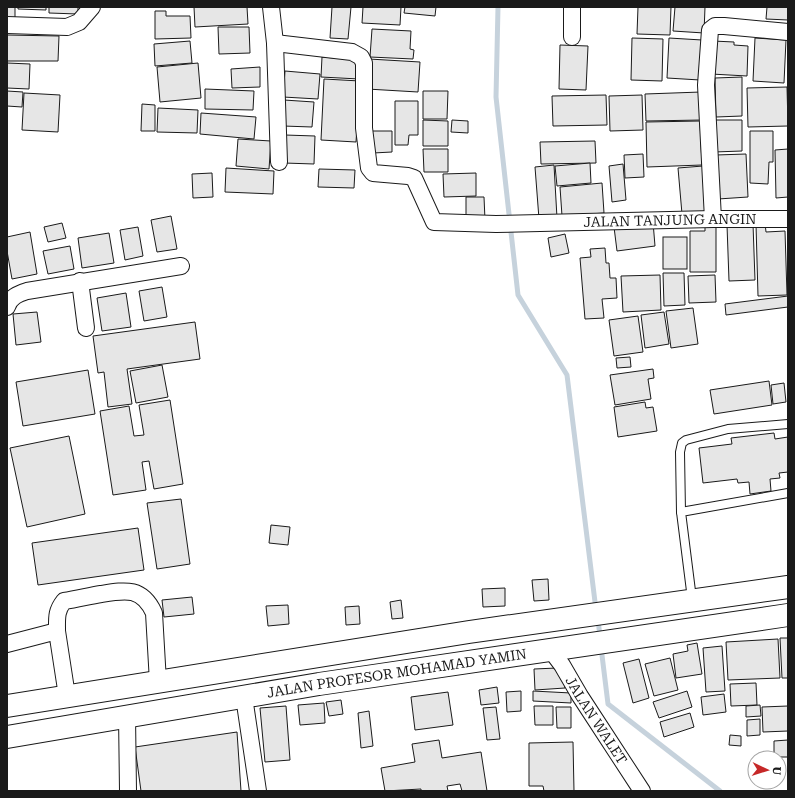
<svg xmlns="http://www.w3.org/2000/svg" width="795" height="798" font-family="'Roboto Serif',serif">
	<rect width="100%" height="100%" fill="#fff"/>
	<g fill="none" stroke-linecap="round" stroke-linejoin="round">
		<g stroke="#c6d2dc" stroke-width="5">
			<polyline points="498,7 496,97 518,295 567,375 596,610"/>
			<polyline points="598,619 600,637"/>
			<polyline points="601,647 608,704 720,791"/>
		</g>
	</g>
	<g fill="#e6e6e6" stroke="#1a1a1a">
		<polygon points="7,7 15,7 15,23 7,22"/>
		<polygon points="18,7 46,7 46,10 18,9"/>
		<polygon points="49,7 78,7 78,14 49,13"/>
		<polygon points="194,7 247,7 248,24 195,27"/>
		<polygon points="332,7 351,7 348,39 330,38"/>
		<polygon points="363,7 401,7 400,25 362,23"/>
		<polygon points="405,7 436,7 435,16 404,13"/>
		<polygon points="638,7 671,7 670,35 637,34"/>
		<polygon points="675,7 705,7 704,33 673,31"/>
		<polygon points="767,7 788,7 788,20 766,19"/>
		<polygon points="155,11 166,11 166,16 190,16 191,38 155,39"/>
		<polygon points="218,27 249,27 250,53 219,54"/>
		<polygon points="372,29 411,31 410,49 414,50 413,59 370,57"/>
		<polygon points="7,35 59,36 58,61 7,61"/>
		<polygon points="632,38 663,39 662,81 631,80"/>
		<polygon points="669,38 702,40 700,80 667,78"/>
		<polygon points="755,38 786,40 784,83 753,81"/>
		<polygon points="190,41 192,63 155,66 154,44"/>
		<polygon points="713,41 734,42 734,45 748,46 747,76 711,74"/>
		<polygon points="560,45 588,46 586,90 559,89"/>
		<polygon points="322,57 360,60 359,79 321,77"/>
		<polygon points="369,59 420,62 418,92 367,89"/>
		<polygon points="7,63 30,64 29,89 7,88"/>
		<polygon points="198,63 201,98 160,102 157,67"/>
		<polygon points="260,67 260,87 232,88 231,69"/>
		<polygon points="285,71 320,74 318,99 283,97"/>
		<polygon points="742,77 742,116 716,117 715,78"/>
		<polygon points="324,79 360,81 356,142 321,140"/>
		<polygon points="787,87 788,126 748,127 747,88"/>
		<polygon points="205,89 254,91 253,110 205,109"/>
		<polygon points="7,91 23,92 22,107 7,106"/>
		<polygon points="423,91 448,91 447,119 423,119"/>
		<polygon points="701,92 702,120 646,121 645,94"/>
		<polygon points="24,93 60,95 58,132 22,130"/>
		<polygon points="606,95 607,125 553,126 552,96"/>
		<polygon points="642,95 643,130 610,131 609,96"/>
		<polygon points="284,100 314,102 312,127 283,126"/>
		<polygon points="395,101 418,101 418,135 409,135 408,145 395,145"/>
		<polygon points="142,104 155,105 155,131 141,131"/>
		<polygon points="158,108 198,110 197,133 157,132"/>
		<polygon points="201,113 256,117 254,139 200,134"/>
		<polygon points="423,120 448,121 448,146 423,146"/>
		<polygon points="452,120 468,121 468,133 451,132"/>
		<polygon points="714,120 742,120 742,151 714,152"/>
		<polygon points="700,121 702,165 647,167 646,122"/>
		<polygon points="372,131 392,131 392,152 373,153"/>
		<polygon points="750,131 773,131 773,162 769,162 768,184 750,183"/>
		<polygon points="285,135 315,136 314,164 284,163"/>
		<polygon points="238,139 271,141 269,169 236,166"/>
		<polygon points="595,141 596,163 541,164 540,142"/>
		<polygon points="423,149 448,149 448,172 424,172"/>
		<polygon points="788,149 788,197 776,198 775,150"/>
		<polygon points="643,154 644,177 625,178 624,155"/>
		<polygon points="746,154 748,197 718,199 716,155"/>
		<polygon points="590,163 591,183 557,186 555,166"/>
		<polygon points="623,164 626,200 612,202 609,166"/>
		<polygon points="554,165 557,218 539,219 535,167"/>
		<polygon points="703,166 707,212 682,214 678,168"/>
		<polygon points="226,168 274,171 273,194 225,192"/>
		<polygon points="319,169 355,170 354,188 318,187"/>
		<polygon points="212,173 213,197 193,198 192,174"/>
		<polygon points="476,173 476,196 444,197 443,174"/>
		<polygon points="602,183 604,213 562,216 560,187"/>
		<polygon points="466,197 484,197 485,220 466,220"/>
		<polygon points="171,216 177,249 157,252 151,220"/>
		<polygon points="653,222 655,246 617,251 614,227"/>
		<polygon points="62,223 66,238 48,242 44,227"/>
		<polygon points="765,223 766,232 785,231 787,295 758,296 756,224"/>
		<polygon points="753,224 755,280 729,281 727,225"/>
		<polygon points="705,226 716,226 716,272 690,272 690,231 705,231"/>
		<polygon points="138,227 143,256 125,260 120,230"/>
		<polygon points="30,232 37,274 12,279 7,251 7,237"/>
		<polygon points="109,233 114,263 82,268 78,238"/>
		<polygon points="565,234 569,253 551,257 548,238"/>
		<rect x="663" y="237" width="24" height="32"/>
		<polygon points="70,246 74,269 48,274 43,251"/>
		<polygon points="605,248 606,263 609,263 610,278 616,278 617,298 602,299 604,318 585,319 580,258 591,257 590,249"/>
		<polygon points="663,273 684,273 685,305 664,306"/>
		<polygon points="660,275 661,310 623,312 621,276"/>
		<polygon points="715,275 716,302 689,303 688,276"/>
		<polygon points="162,287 167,317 144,321 139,291"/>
		<polygon points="126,293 131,327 102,331 97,298"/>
		<polygon points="788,296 788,307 726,315 725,304"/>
		<polygon points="693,308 698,344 671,348 666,311"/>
		<polygon points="37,312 41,342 16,345 13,314"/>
		<polygon points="664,312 669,344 645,348 641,315"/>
		<polygon points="638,316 643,352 614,356 609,320"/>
		<polygon points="195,322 200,359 127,369 132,404 108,407 104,372 98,373 93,336"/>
		<polygon points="630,357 631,367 617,368 616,358"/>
		<polygon points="162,365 168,397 136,403 130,371"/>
		<polygon points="653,369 654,378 648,379 651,399 615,405 610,375"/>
		<polygon points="88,370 95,414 23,426 16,382"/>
		<polygon points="769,381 772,405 714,414 710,390"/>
		<polygon points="784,383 786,402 773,404 771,385"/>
		<polygon points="170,400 183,484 154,489 149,461 142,462 146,490 113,495 100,411 129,406 134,436 144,435 139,405"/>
		<polygon points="645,402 646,408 653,407 657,431 618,437 614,407"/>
		<polygon points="774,433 775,439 788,437 788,472 779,473 780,478 770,479 771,491 750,494 749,482 738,483 737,479 703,483 699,448 732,444 731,438"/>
		<polygon points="69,436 85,514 27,527 10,448"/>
		<polygon points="181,499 190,564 157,569 147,503"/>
		<polygon points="271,525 290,527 288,545 269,543"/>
		<polygon points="138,528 144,570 38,585 32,543"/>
		<polygon points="548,579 549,600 534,601 532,580"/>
		<polygon points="505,588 505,606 483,607 482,589"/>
		<polygon points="192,597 194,614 164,617 162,600"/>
		<polygon points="401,600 403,618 392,619 390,602"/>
		<polygon points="288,605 289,624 268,626 266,606"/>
		<polygon points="359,606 360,624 346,625 345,607"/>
		<polygon points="780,638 788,638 788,678 782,678"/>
		<polygon points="778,639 780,678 728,680 726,642"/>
		<polygon points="697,643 702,674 676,678 673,654 688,651 687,645"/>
		<polygon points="722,646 725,691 706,692 703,648"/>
		<polygon points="670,658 678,690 654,696 645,664"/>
		<polygon points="639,659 649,698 633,703 623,663"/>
		<polygon points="557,668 564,672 565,688 535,690 534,669"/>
		<polygon points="756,683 757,705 731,706 730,684"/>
		<polygon points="497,687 499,703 481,705 479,690"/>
		<polygon points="521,691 521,711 507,712 506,692"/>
		<polygon points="533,691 571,693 571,703 533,701"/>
		<polygon points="687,691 692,707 659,718 653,702"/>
		<polygon points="448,692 453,725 415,730 411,697"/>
		<polygon points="724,694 726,712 703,715 701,697"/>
		<polygon points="341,700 343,714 329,716 326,702"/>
		<polygon points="324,703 325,723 300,725 298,705"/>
		<polygon points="760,705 761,716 746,717 746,706"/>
		<polygon points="286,706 290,760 265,762 260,708"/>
		<polygon points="534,706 553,706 553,725 535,725"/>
		<polygon points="788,706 788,731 763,732 762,707"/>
		<polygon points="496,707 500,739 487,740 483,708"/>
		<polygon points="556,707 571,707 571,728 557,728"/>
		<polygon points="369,711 373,746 361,748 358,713"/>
		<polygon points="690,713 694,727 664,737 660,722"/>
		<polygon points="760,719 760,735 747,736 747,720"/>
		<polygon points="237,732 241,791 141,791 135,747"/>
		<polygon points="730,735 741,736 741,746 729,745"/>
		<polygon points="439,740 442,758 481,752 487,791 462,791 460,784 447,786 448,791 421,791 421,789 385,791 381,768 415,762 412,744"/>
		<polygon points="788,740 788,757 774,757 774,741"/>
		<polygon points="573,742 574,791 544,791 543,786 529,786 529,743"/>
	</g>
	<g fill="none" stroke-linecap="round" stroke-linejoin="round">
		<g stroke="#1a1a1a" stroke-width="10">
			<g id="lane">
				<polyline points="681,512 680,452 682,443 686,440 728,429 788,424"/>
				<polyline points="692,599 681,512 788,493"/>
			</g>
		</g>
		<g stroke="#1a1a1a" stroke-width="18">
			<g id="street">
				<polyline points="271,7 275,43 279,162"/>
				<polyline points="7,25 67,27 79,22 92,7"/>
				<polyline points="572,37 572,7"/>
				<path id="s1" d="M275 43 352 52 361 57 364 63V128L369 168 373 173 408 176 414 178 434 222 496 224 713 219H788"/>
				<polyline points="713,219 706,85 710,30 715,26 724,26 788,32"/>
				<polyline points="80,281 86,328"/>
				<path d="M7 307C10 297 18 294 27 291L181 266"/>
				<path d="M57 631C57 618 56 611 64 601 77 599 89 596 101 594 126 590 142 587 154 613L158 682"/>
				<polyline points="7,644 57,631 67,696"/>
				<path id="s2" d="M550 649 562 665 580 696 642 791"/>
				<polyline points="244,697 258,791"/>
				<polyline points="127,715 128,791"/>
			</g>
		</g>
		<g stroke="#1a1a1a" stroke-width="24">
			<g id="primary">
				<polyline points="7,706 469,632 788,587"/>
				<path id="s3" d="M7 737 319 684 788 615"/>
			</g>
		</g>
		<use href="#lane" stroke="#fff" stroke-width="8"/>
		<use href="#street" stroke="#fff" stroke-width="16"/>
		<use href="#primary" stroke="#fff" stroke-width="22"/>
	</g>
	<g text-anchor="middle" stroke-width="3" stroke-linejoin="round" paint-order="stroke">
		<g font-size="14" fill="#1a1a1a" stroke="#fff">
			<text dy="5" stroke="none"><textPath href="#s1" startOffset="532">JALAN TANJUNG ANGIN</textPath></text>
			<text dy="5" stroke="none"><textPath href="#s3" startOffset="395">JALAN PROFESOR MOHAMAD YAMIN</textPath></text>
			<text dy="5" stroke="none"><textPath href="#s2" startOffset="85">JALAN WALET</textPath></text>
		</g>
	</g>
	<rect width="795" height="798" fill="none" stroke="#1a1a1a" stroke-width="16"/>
	<g transform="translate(767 770) rotate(94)"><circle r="19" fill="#ffffff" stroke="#a3a3a3"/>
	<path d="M0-3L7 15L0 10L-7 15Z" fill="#c62828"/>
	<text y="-6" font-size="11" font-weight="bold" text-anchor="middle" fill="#1a1a1a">U</text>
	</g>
</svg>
